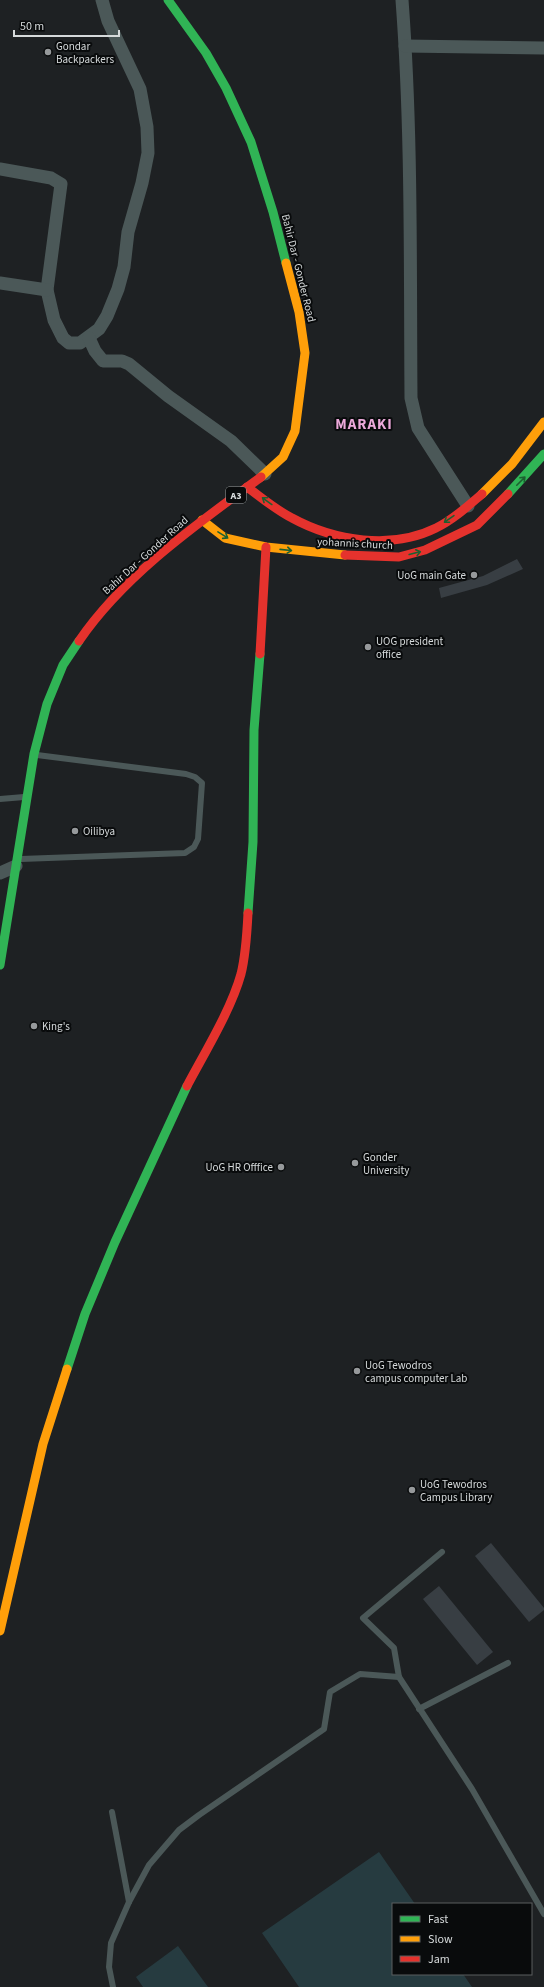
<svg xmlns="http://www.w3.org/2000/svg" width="544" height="1987" font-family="'Source Sans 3',sans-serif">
	<rect width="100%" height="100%" fill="#1e2123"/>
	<g fill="#263b40">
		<polygon points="379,1852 415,1904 393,1904 393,1974 463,1974 472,1987 299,1987 262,1933"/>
		<polygon points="178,1946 208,1987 143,1987 136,1977"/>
	</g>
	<g fill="#383e43">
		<polygon points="517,559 523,569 487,585 441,598 439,588 483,576"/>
		<polygon points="491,1543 544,1608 544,1610 529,1622 475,1556"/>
		<polygon points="439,1586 493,1652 477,1665 423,1599"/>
	</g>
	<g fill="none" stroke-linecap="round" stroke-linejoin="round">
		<g stroke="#4b5858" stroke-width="6">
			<polyline points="0,799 24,797"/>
			<polyline points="21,859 185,853 194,847 198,839 202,783 195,777 186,774 37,755"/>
			<polyline points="442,1552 363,1618 394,1648 399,1677 472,1789 544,1914"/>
			<polyline points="419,1709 508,1663"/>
			<polyline points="112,1812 129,1902"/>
			<polyline points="113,1987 109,1967 111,1943 129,1902 149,1865 179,1830 199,1815 324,1729 330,1692 360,1674 399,1677"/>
		</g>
		<g stroke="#4b5858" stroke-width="13">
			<path d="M402 0C412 132 410 266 411 398L418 428 468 506"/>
			<polyline points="405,46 544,48"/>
			<polyline points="0,169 51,178 61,184 47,290 54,320 63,338 69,343 80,343 99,329 107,316 118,289 124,267 128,232 142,183 148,153 147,127 140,89 108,21 102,0"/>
			<polyline points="0,283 47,290"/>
			<polyline points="89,338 95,351 103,361 122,361 129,364 168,396 231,441 265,474"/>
			<polyline points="0,873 16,866"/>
		</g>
		<g stroke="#30b455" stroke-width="9">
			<polyline points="168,0 206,53 226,88 251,142 273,212 286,263"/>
			<polyline points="508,494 544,454"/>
			<polyline points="248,913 253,842 254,730 260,654"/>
			<polyline points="0,965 34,754 47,704 63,665 79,641"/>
			<polyline points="67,1369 85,1314 115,1242 187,1086"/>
		</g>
		<g stroke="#ff9f0a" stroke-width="9">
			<polyline points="261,477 283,457 295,431 305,353 299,312 286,263"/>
			<polyline points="482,494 512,464 544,422"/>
			<polyline points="202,520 225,538 266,547 345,555"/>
			<polyline points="0,1631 43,1444 67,1369"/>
		</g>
		<g stroke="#e5322d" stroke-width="9">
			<path d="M247 487C262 498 276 510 292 518 334 541 392 550 436 528 453 520 468 506 482 494"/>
			<polyline points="345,555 399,557 425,550 477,525 508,494"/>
			<path d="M79 641C124 575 197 524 261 477"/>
			<polyline points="260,654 266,547"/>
			<path d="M187 1086C205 1052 231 1010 241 974 246 954 247 933 248 913"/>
		</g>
	</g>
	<defs><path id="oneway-shaft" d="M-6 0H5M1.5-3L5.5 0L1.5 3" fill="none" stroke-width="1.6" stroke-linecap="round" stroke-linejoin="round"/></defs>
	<g stroke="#1c6030">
		<use href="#oneway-shaft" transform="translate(521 481) rotate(-45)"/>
		<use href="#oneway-shaft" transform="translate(267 501) rotate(-144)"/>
		<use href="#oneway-shaft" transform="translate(449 519) rotate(145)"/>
		<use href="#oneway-shaft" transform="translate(223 535) rotate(32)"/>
		<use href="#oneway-shaft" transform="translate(286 550) rotate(6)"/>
		<use href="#oneway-shaft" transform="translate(415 553) rotate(-14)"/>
	</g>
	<g fill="#96999b" stroke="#090b0c" stroke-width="1.5">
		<circle cx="48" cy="52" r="4"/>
		<circle cx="474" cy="575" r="4"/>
		<circle cx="368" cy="647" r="4"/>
		<circle cx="75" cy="831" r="4"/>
		<circle cx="34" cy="1026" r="4"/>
		<circle cx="355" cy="1163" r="4"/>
		<circle cx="281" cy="1167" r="4"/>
		<circle cx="357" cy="1371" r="4"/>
		<circle cx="412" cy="1490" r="4"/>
	</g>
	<g text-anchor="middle" stroke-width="4" stroke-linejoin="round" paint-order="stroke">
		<rect fill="#090b0c" stroke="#989c9d" stroke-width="1" x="226" y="487" width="20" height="16" rx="3"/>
		<g font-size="10" font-weight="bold" fill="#d6dadb">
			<text x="236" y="499">A3</text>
		</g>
		<g font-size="11" fill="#d6dadb" stroke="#090b0c" text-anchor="start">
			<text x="56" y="50">Gondar<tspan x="56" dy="13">Backpackers</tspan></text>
			<text x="466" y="579" text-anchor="end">UoG main Gate</text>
			<text x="376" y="645">UOG president<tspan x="376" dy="13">office</tspan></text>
			<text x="83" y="835">Oilibya</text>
			<text x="42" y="1030">King's</text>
			<text x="363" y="1161">Gonder<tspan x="363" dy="13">University</tspan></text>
			<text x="273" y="1171" text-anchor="end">UoG HR Offfice</text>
			<text x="365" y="1369">UoG Tewodros<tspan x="365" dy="13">campus computer Lab</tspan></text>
			<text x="420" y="1488">UoG Tewodros<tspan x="420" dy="13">Campus Library</tspan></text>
		</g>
		<g font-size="11" fill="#d6dadb" stroke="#090b0c">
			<text transform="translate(299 268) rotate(76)" y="4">Bahir Dar - Gonder Road</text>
			<text transform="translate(355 543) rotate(3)" y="4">yohannis church</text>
			<text transform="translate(145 555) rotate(-42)" y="4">Bahir Dar - Gonder Road</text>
		</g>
		<g font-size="15" font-weight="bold" letter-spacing="1" fill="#eca9da" stroke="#090b0c">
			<text x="364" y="429">MARAKI</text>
		</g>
	</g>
	<rect x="392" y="1903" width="140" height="72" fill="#090b0c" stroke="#5b5e5f"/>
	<rect x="400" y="1916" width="20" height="6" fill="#30b455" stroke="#5b5e5f"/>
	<text x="428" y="1923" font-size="12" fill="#d6dadb">Fast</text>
	<rect x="400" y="1936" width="20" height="6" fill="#ff9f0a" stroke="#5b5e5f"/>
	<text x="428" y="1943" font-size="12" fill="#d6dadb">Slow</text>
	<rect x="400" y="1956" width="20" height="6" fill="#e5322d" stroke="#5b5e5f"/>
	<text x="428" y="1963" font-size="12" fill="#d6dadb">Jam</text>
	<path d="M14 30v6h105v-6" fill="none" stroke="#d6dadb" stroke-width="2"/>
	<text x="20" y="30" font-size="12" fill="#d6dadb" stroke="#090b0c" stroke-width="3" paint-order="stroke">50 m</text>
</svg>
